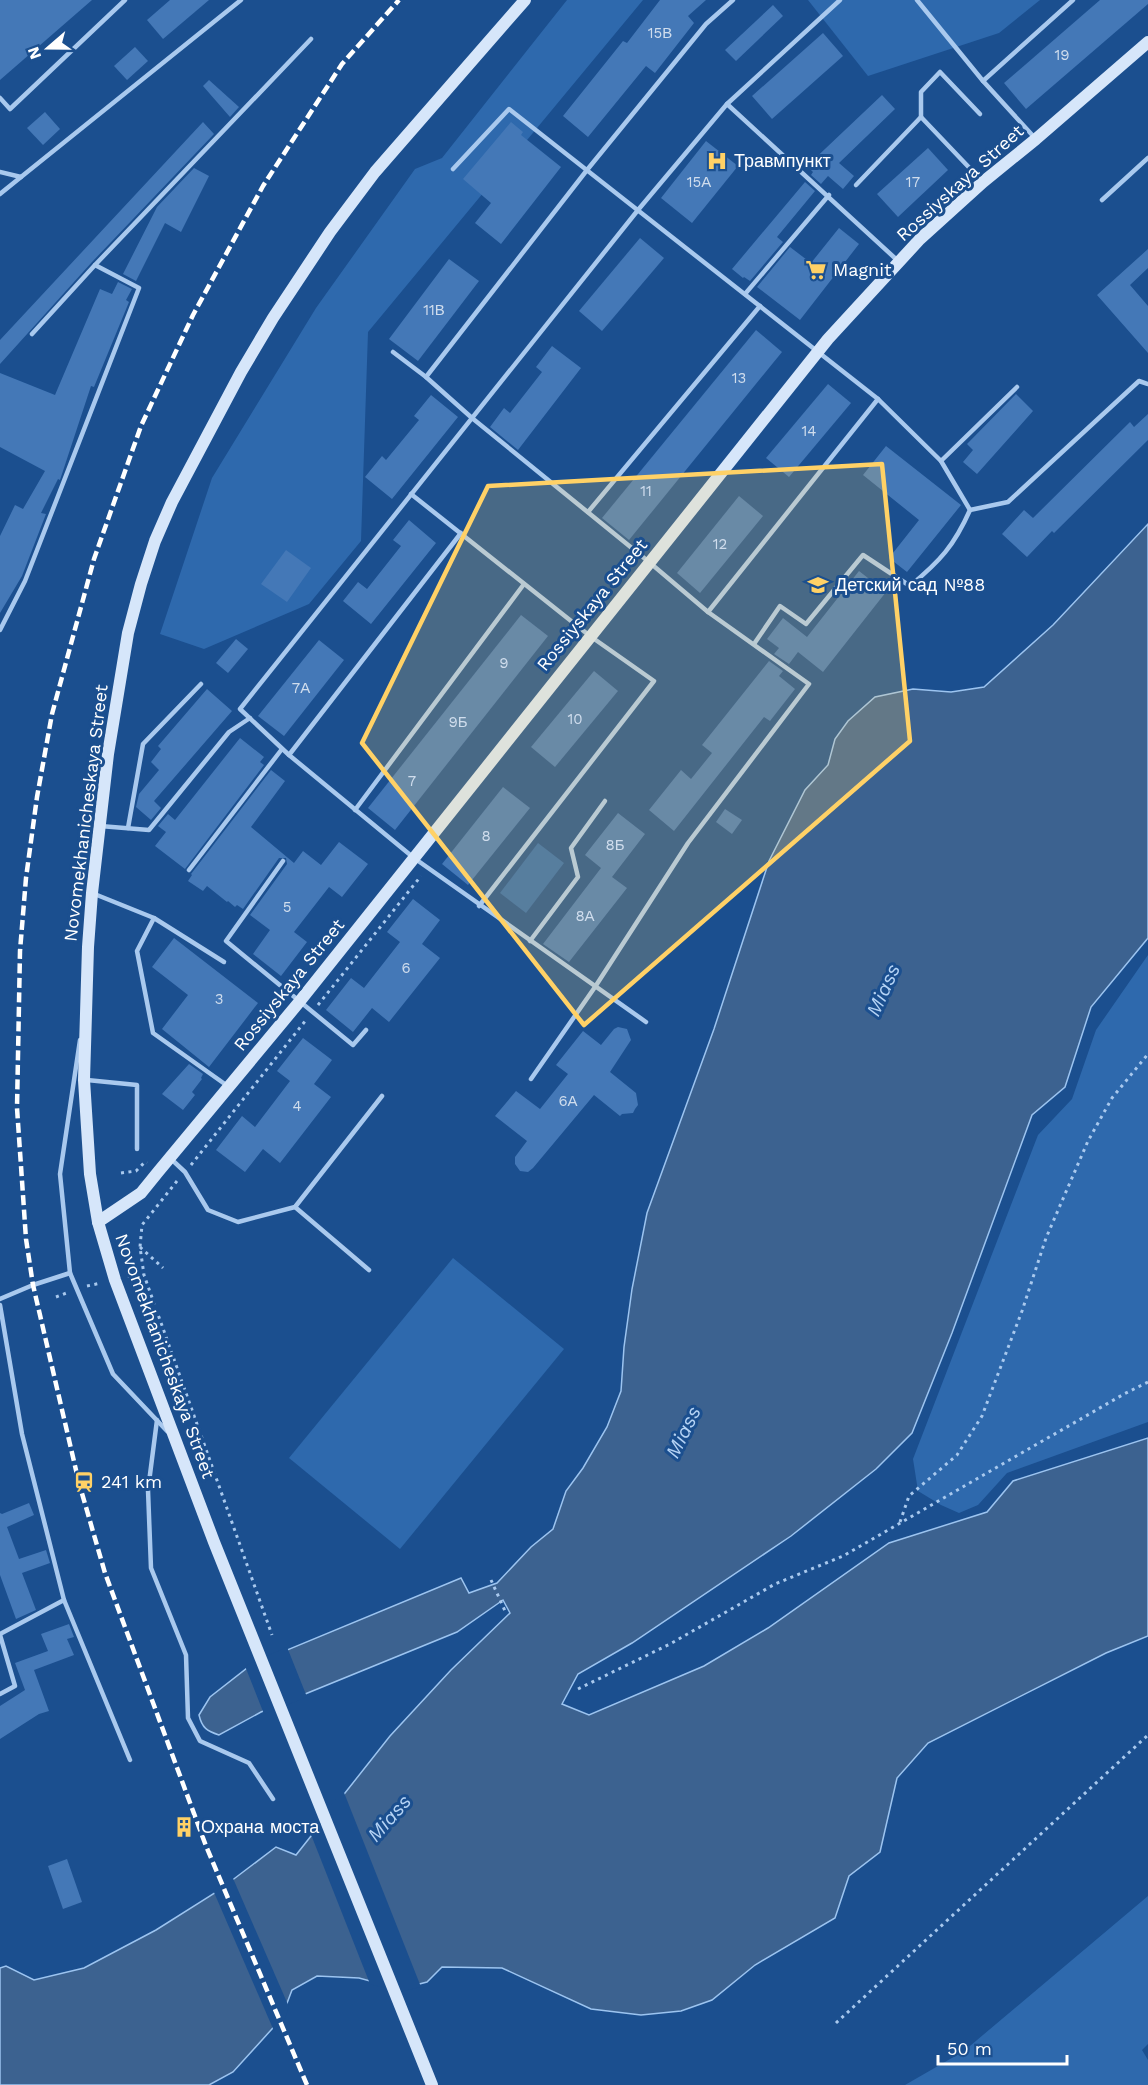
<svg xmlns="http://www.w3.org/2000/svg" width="1148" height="2085" font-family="'Work Sans',sans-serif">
	<rect width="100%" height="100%" fill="#1b4f8f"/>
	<g fill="#2e69ad">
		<polygon points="567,0 643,0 368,332 361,541 309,604 204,649 160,634 212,478 316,308 415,169 442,158"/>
		<polygon points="808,0 1040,0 999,33 868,76"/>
		<polygon points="538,843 564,863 526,913 500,893"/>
		<polygon points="1148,955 1148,1422 1007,1473 978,1505 959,1513 941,1505 918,1491 913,1459 1038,1135 1072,1099 1096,1030"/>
		<polygon points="453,1258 564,1349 400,1549 289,1458"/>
		<polygon points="1148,1896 1148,2044 1142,2050 1148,2060 1148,2085 905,2085 964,2051"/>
	</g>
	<path fill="#3c6290" stroke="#9cc4f0" stroke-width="1.5" d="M1148 524V938L1091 1007 1065 1087 1032 1115 952 1333 912 1433 876 1469 791 1536 632 1643 578 1674 562 1704 589 1715 704 1666 768 1628 889 1543 987 1512 1013 1481 1148 1438V1636L1106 1653 928 1743 897 1778 880 1852 849 1876 835 1918 755 1965 712 2000 681 2011 641 2015 591 2009 502 1968 442 1967 427 1982 400 1989 359 1978 317 1976 292 1990 281 2019 233 2072 209 2085H0V1968L6 1966 34 1980 84 1968 156 1930 218 1891 276 1847 296 1855 390 1736 451 1670 510 1613 503 1600 457 1632 261 1712 219 1735C207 1731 202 1728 199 1715L210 1697 251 1665 461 1578 469 1593 497 1583 531 1547 553 1529 566 1491 583 1468 607 1427 621 1391 624 1347 632 1289 647 1213 714 1029 769 861 805 790 828 765 835 739 848 721 875 697 913 689 951 692 984 687 1053 625Z"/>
	<g fill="#1b4f8f">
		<polygon points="287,1647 307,1697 264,1714 245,1666"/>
		<polygon points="343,1790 421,1987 400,1992 370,1984 310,1832"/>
		<polygon points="232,1876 289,2007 284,2021 274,2031 213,1890"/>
	</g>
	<g fill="#4478b7">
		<polygon points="0,0 92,0 0,80"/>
		<polygon points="170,0 209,0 163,39 147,20"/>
		<polygon points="660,0 706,0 688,16 694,23 655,73 646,66 588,137 563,116 623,41 627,43"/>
		<polygon points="1100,0 1148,0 1148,4 1026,109 1004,83"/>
		<polygon points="773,5 783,16 736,61 725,50"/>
		<polygon points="823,33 843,56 772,119 752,96"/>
		<polygon points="135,47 148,61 127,80 114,66"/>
		<polygon points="209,80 239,107 230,117 203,86"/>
		<polygon points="882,95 895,109 839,163 854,176 843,189 828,176 821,184 811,175 813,172 807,166"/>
		<polygon points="45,112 60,129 43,145 27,128"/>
		<polygon points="203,122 214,134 92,262 0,364 0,340"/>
		<polygon points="511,122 523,132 521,135 561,167 501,244 475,223 491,203 463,179"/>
		<polygon points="706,141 738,166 692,223 661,198"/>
		<polygon points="928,148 948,170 898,217 877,194"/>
		<polygon points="194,168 209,176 181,232 165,223 136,281 123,274 157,207"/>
		<polygon points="805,182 815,191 777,237 783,242 750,281 744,277 743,278 732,269"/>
		<polygon points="839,228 859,244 800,320 757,287 790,247 811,263"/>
		<polygon points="640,238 664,258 602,331 579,311"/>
		<polygon points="1148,249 1148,268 1130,285 1148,306 1148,353 1097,295"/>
		<polygon points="449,259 479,281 418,361 389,339"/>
		<polygon points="118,282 132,289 126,300 129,302 94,387 91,386 60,480 58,479 41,513 46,514 22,576 0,613 0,536 15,505 23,509 45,471 0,447 0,373 55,395 100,289 112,294"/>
		<polygon points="756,330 782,352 629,540 602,518"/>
		<polygon points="552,346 581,368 518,450 490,427 504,408 510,413 542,372 536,367"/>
		<polygon points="828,384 851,403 789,477 766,458"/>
		<polygon points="1016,394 1033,411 977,474 963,462 973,450 967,444"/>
		<polygon points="431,395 458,417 392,499 365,477 382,456 386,460 419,420 414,416"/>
		<polygon points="1148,414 1148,440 1054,533 1052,531 1027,557 1002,534 1024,510 1033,518 1130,422 1134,427"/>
		<polygon points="886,446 961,505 907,572 889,558 919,520 863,475"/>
		<polygon points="739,496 763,516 700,593 677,573"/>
		<polygon points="409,520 436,543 371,624 343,601 358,582 367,589 401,546 393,540"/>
		<polygon points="286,550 311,568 287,602 261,584"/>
		<polygon points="859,571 886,592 823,672 798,652 789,664 774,654 779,648 767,639 783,618 807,637"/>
		<polygon points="521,615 548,636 395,830 368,808"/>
		<polygon points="236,639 248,649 228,673 216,663"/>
		<polygon points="319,640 344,660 284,736 258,716"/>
		<polygon points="769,661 783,671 779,676 795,689 770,721 764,717 674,831 649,810 681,770 691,779 712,753 702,745"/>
		<polygon points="594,671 618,691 555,767 531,747"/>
		<polygon points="207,689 232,711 154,801 161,808 151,820 136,807 139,794 159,770 151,762 161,749 158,746"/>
		<polygon points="240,738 264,757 260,762 264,765 185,869 155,846 166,832 158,826 168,814 175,820"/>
		<polygon points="271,770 285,781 251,827 294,863 303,851 321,865 339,842 368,864 342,897 329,887 294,932 307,942 281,976 253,954 270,930 250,915 287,864 286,858 279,858 243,909 237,905 235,907 228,901 227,902 207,886 203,891 188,881 192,875 191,874"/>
		<polygon points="503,787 530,808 468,885 442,864"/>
		<polygon points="725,809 742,820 732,834 716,822"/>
		<polygon points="618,813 645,834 612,877 627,888 569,962 543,944 601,868 585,855"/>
		<polygon points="413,899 440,920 422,944 440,958 389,1022 372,1008 353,1032 326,1010 351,978 364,988 400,942 387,932"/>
		<polygon points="174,938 258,1003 209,1067 162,1029 188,995 152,967"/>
		<polygon points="618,1027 627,1029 631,1040 610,1072 636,1093 638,1105 635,1109 633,1113 622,1114 620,1116 594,1095 533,1168 528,1172 520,1171 515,1164 515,1157 527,1141 495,1116 516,1091 540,1109 568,1074 556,1065 583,1031 601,1045 614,1029"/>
		<polygon points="303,1038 332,1060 314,1084 331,1097 280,1163 263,1149 245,1172 216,1150 242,1116 255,1127 290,1081 277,1071"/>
		<polygon points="189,1064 203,1074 201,1078 202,1079 192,1092 195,1095 183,1110 162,1094"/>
		<polygon points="29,1503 34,1515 7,1527 19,1559 46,1550 50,1563 22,1573 36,1610 16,1619 0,1575 0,1513 2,1514"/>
		<polygon points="69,1624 74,1637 67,1639 74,1655 34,1670 49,1711 39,1714 0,1739 0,1706 25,1690 15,1663 48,1651 41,1634"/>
		<polygon points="67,1859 82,1902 63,1909 48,1866"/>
	</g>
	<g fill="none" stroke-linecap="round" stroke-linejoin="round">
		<g stroke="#a9c9ee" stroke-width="3" stroke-dasharray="3 4.5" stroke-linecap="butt">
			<polyline points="318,1005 421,876"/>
			<polyline points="191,1165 306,1020"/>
			<polyline points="121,1173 136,1171 145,1162 147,1163"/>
			<polyline points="177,1181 142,1225 140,1247 144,1275 272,1635"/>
			<polyline points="140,1247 163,1268"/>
			<polyline points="128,1278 144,1275"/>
			<polyline points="87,1286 101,1283"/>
			<polyline points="56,1297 69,1292"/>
			<polyline points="900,1522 909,1496 957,1455 982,1416 1022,1311 1046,1238 1088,1141 1112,1098 1148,1054"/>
			<polyline points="491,1580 506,1613"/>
			<polyline points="578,1689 670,1644 775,1584 843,1556 1124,1394 1148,1382"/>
			<polyline points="836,2023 1148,1735"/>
		</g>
		<g stroke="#a9c9ee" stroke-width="4.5">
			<polyline points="917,0 983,81 1034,137"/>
			<polyline points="983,81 1073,0"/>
			<polyline points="0,98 10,109 125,0"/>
			<polyline points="727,104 897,260"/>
			<polyline points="921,117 921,92 940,72 980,114"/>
			<path d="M453 169 509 109 878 399 941 461 970 510C954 546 940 561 910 586L863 555 806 624 780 606 754 644"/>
			<polyline points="0,172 21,177 241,0"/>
			<polyline points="856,185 921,117 981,180"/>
			<polyline points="0,194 21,177"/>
			<polyline points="1102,200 1148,158"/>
			<polyline points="745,294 829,195"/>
			<polyline points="32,334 95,265 311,39"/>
			<polyline points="393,352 426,377 472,418 649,562 708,612 809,684 688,843 595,987 531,1079"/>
			<polyline points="426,377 587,170 706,24 733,0"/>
			<polyline points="941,461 1017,387"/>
			<polyline points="411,494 590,636 654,681 479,906"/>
			<polyline points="970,510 1008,502 1139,381 1148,384"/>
			<polyline points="588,512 760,306"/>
			<polyline points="708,612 878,399"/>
			<polyline points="0,630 25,581 139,288 95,265"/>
			<polyline points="289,755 461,533"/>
			<polyline points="355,810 524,584"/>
			<polyline points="100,826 149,830 229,732 250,718"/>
			<polyline points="128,828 143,744 201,684"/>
			<polyline points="283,861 226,941 353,1045 366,1030"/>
			<polyline points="189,870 282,749"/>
			<polyline points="92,893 154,918 137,951 153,1033 229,1087"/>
			<polyline points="154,918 224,962"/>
			<polyline points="530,941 578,877 571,848 605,801"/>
			<polyline points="646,1022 414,858 289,755 240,709 638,210 727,104 840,0"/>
			<polyline points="80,1040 60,1174 70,1273 113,1374 167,1431"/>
			<polyline points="87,1080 137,1085 137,1149"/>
			<polyline points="170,1158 185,1172 208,1210 238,1222 295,1207 382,1096"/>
			<polyline points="295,1207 369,1270"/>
			<polyline points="0,1299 33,1285 70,1273"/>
			<polyline points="0,1305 22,1434 64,1600 130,1760"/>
			<polyline points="157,1420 148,1490 151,1568 186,1655 188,1718 200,1741 249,1763 273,1799"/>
			<polyline points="0,1634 64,1600"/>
			<polyline points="0,1635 15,1686 0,1694"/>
		</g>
		<g stroke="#d6e6fa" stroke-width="12">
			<polyline points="98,1222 141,1193 158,1172 300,1001 828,339 920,239 983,182 1036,139 1148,42"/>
			<polyline points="432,2085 214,1542 115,1280 98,1222 90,1174 84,1080 88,947 92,893 108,754 128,633 141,584 155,541 172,502 241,372 273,318 330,232 375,172 525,0"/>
		</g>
		<polyline stroke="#fff" stroke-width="4.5" stroke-dasharray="10 4.5" stroke-linecap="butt" points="307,2085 206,1846 105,1573 79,1483 33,1285 26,1239 17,1108 20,951 26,878 37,797 52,714 94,559 141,426 193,315 263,186 342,64 399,0"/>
	</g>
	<path fill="#ffd166" fill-opacity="0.2" stroke="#ffd166" stroke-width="4.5" stroke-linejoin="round" d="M882 464 910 741 584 1025 362 743 488 486Z"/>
	<defs>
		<g id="hospital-bare" transform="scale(1.62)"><path d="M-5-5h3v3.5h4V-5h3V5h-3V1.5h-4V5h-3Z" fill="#ffd166" stroke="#1b4f8f" stroke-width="2.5" paint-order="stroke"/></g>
		<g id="supermarket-bare" transform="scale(1.62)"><path d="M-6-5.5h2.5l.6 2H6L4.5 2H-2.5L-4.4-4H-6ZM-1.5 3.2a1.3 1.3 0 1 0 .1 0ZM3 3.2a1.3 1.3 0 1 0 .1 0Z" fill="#ffd166" stroke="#1b4f8f" stroke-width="2.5" paint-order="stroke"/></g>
		<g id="school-bare" transform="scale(1.62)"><path d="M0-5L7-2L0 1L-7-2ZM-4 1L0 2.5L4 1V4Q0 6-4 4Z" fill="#ffd166" stroke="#1b4f8f" stroke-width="2.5" paint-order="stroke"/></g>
		<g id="station-bare" transform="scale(1.62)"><path d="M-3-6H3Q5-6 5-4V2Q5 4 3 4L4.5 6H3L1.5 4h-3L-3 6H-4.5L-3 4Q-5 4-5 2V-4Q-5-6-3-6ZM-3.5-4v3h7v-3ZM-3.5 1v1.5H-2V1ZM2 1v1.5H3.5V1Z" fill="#ffd166" stroke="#1b4f8f" stroke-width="2.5" paint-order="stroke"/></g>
		<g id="building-bare" transform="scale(1.62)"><path d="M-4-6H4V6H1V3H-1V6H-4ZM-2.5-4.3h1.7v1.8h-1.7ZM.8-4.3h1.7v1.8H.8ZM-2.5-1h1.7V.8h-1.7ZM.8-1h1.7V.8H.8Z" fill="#ffd166" stroke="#1b4f8f" stroke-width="2.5" paint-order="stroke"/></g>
	</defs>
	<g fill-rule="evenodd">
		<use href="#hospital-bare" x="717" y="161"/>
		<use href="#supermarket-bare" x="816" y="270"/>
		<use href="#school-bare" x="818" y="585"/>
		<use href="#station-bare" x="84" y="1482"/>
		<use href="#building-bare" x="184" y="1827"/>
	</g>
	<g text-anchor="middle" stroke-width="6" stroke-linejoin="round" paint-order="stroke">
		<g font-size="15" fill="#d0dded">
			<text x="660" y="38">15В</text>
			<text x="1062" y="60">19</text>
			<text x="699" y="187">15А</text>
			<text x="913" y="187">17</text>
			<text x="434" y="315">11В</text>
			<text x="739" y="383">13</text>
			<text x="809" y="436">14</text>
			<text x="646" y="496">11</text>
			<text x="720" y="549">12</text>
			<text x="504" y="668">9</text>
			<text x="301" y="693">7А</text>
			<text x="575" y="724">10</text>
			<text x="458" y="727">9Б</text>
			<text x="412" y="786">7</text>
			<text x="486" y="841">8</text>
			<text x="615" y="850">8Б</text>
			<text x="287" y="912">5</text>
			<text x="585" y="921">8А</text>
			<text x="406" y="973">6</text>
			<text x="219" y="1004">3</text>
			<text x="568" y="1106">6А</text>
			<text x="297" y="1111">4</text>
		</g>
		<g font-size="18" fill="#fff" stroke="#1b4f8f" text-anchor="start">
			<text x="734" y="167">Травмпункт</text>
			<text x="833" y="276">Magnit</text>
			<text x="835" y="591">Детский сад №88</text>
			<text x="101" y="1488">241 km</text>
			<text x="201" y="1833">Охрана моста</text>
		</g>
		<g font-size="18" fill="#fff" stroke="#1b4f8f">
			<text transform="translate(960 183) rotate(-42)" y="6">Rossiyskaya Street</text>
			<text transform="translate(592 605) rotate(-51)" y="6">Rossiyskaya Street</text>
			<text transform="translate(86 813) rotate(-83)" y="6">Novomekhanicheskaya Street</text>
			<text transform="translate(289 985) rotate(-51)" y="6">Rossiyskaya Street</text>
			<text transform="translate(165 1356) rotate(70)" y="6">Novomekhanicheskaya Street</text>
		</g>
		<g font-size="20" font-style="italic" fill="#b5d3f5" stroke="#1b4f8f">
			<text transform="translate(883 990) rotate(-66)" y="7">Miass</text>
			<text transform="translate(683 1432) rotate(-64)" y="7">Miass</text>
			<text transform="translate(389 1818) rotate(-49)" y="7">Miass</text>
		</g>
	</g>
	<g transform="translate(48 48) rotate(250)" stroke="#1b4f8f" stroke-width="4.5" paint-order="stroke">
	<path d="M0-4.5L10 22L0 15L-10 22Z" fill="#ffffff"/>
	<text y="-9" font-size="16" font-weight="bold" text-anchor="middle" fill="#ffffff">N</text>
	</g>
	<path d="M938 2055v9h129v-9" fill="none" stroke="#ffffff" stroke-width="3"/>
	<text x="947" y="2055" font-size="18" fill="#ffffff" stroke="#1b4f8f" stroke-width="4.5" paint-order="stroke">50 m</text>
</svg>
